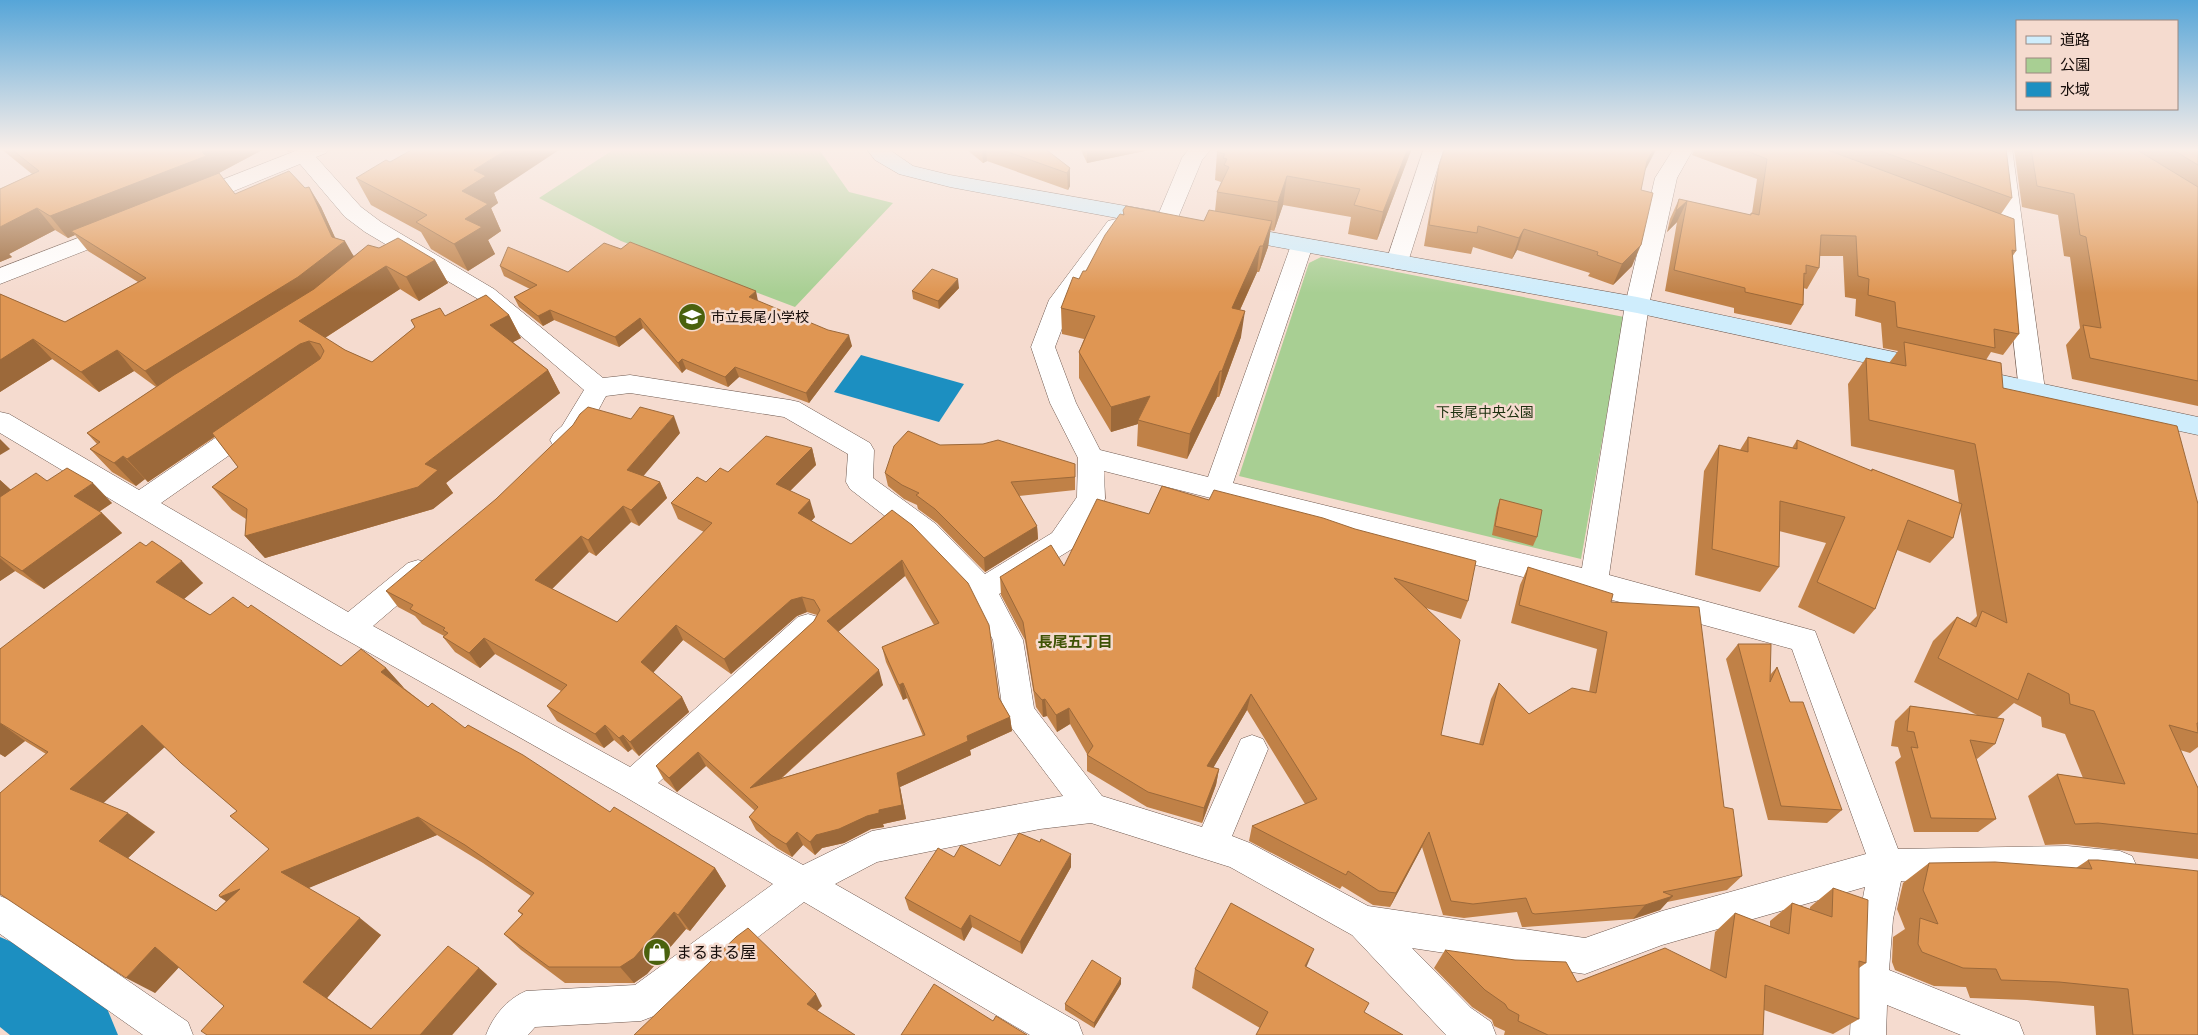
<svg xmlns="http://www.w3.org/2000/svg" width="2198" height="1035" font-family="'Work Sans','Noto Sans JP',sans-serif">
	<rect width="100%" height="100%" fill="#f5dbcf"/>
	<g fill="#a8cf93">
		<polygon points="616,148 818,148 849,192 893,203 795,307 621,241 539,198"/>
		<polygon points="1321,257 1624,317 1581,559 1239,476 1309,263"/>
	</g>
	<polygon fill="#1c8fc1" points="861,355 964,384 939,422 834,392"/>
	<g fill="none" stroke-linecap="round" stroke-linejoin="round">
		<polygon fill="#1c8fc1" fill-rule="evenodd" points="0,937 28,949 106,1006 118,1035 10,1035 0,1027"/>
		<g stroke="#6e584e" stroke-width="1">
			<g id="street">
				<path d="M303 148H329L326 153 316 157 361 207 381 222 494 289 603 378 630 375 790 400 799 402 870 443 874 450 873 478 936 524 985 574 1052 533 1077 497 1078 458 1050 403 1031 347 1049 300 1108 221 1116 219 1124 221 1127 226 1072 302 1055 347 1076 403 1100 450 1208 477 1291 245 1294 240 1302 238 1310 240 1313 245 1233 483 1582 568 1625 305 1655 178 1674 148H1694L1677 178 1649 305 1609 575 1815 631 1898 849 2067 846 2120 851 2132 856 2137 867 2132 878 2120 883 2067 878 1901 881 1893 919 1889 970 2019 1022 2024 1035H1961L1887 1005 1886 1035H1850C1852 985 1855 936 1865 887L1662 945 1585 974 1412 948 1471 1008 1491 1022 1496 1035H1446L1352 935 1230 867 1091 823 1040 829 877 862 835 884 1078 1022 1083 1035H1030L804 902 654 1016 641 1021 535 1027 528 1035H486C493 1016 507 999 526 991L635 985 773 884 622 795 327 629 0 433V412L9 414 139 490 243 419 252 417 261 419 265 426 261 433 161 503 348 612 408 563 418 560 428 563 432 571 428 579 373 626 630 767 798 617 808 614 818 617 823 626 818 635 658 783 803 865 872 831 1063 796 1008 723 1003 713 993 640 972 598 916 540 850 489 846 482 848 454 784 417 630 393 606 396C594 416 581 455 554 447L550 440 554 433 562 426 584 390 478 299 365 232 345 217 300 164 202 204 194 206 186 204 183 199 186 194ZM1104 471 1594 595 1792 649 1866 854 1662 911 1585 938 1368 906 1250 843 1232 836 1268 749 1263 739 1252 735 1241 739 1202 827 1102 796 1034 708 1023 640 999 594 1072 549 1105 499Z"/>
				<polygon points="1190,148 1212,148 1202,160 1175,225 1167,227 1159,225 1156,220 1182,158"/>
				<polygon points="1424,148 1444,148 1408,262 1405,267 1397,269 1389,267 1386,262"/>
				<polygon points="1992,148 2012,148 2045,390 2041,396 2032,399 2023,396 2019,390"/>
				<polygon points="117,223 125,225 128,230 125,235 0,284 0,268"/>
				<polygon points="0,896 12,901 188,1022 193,1035 143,1035 0,934"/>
			</g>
		</g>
		<g stroke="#6e584e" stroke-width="1">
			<g id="secondary">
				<polygon points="866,148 887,148 913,166 950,175 1160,212 1168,214 1171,219 1168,224 1160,226 950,187 899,174 875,160"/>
				<polygon points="1231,225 1637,297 2198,417 2198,435 1637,313 1223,237 1220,232 1223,227"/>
			</g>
		</g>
		<use href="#street" fill="#fff" fill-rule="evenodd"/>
		<use href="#secondary" fill="#cfedfc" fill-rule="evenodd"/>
	</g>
	<g fill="#c08147" fill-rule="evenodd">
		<polygon points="0,148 266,148 219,173 235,194 305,188 309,187 321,207 335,238 354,256 379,248 435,260 448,283 419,301 400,289 325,338 345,350 372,362 415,327 411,320 445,316 509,315 521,338 513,342 548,370 560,393 446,483 453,493 433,509 265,558 245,536 246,519 232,510 212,487 238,467 215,437 148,482 145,479 136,486 112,472 90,449 97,444 87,433 156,387 134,371 99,392 52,359 0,392 0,294 65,322 138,282 88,251 75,235 68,238 55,230 9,254 12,257 0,262 0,189 32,174"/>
		<polygon points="965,148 1044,148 1070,168 1070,186 1068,190 987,161 983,163"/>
		<polygon points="1080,148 1149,148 1149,150 1087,163"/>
		<polygon points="1219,148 1412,148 1377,240 1348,234 1351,217 1283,205 1274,231 1270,230 1268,247 1259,272 1257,272 1240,310 1241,337 1219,397 1217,397 1187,459 1137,446 1138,424 1111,432 1079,378 1079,352 1084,339 1062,334 1061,308 1079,279 1086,271 1123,214 1123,210 1204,221 1215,211 1217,192 1221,182 1215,180 1217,152"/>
		<polygon points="1695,148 2006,148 2012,198 2001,214 2016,251 2012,257 2019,334 2003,355 1991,352 1986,360 2003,388 2198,504 2198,747 2190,753 2180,750 2198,788 2198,859 2067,844 2045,845 2028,796 2057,774 2083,778 2065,734 2042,727 2041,717 2014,703 1997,718 1995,744 1977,759 1976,758 1996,819 1978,832 1914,832 1895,762 1901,757 1898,747 1891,746 1895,721 1910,706 1977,715 1914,682 1933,641 1957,617 1970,623 1977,616 1960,509 1953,538 1930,563 1897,550 1875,609 1854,634 1798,607 1826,543 1779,531 1779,567 1760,592 1695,575 1704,471 1719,445 1740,450 1748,437 1792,448 1797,440 1871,471 1872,469 1959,503 1954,470 1851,446 1848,384 1866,358 1889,363 1898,351 1883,348 1881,323 1855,316 1856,299 1845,297 1843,256 1820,256 1819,268 1807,289 1803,288 1803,305 1791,325 1734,313 1734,308 1665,291 1677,222 1667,232 1670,219 1679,199 1750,215 1752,213 1757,179 1692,155"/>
		<polygon points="2014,148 2198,148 2198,406 2072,379 2066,345 2080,328 2070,257 2064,256 2058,215 2022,207"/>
		<polygon points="390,162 494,193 498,203 491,208 501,231 488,240 495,254 468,271 431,249 421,232 371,205 356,178"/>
		<polygon points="1439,165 1645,170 1641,190 1632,266 1613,285 1588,276 1590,273 1517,250 1512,259 1473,247 1471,254 1424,246 1434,186"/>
		<polygon points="500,266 568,272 758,301 852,346 809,403 739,377 728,387 686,369 682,373 643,328 619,347 554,320 543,326 519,307 514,297 530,289 504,276"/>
		<polygon points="959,288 939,309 913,299 912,291"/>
		<path d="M680 433 643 476 660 482 667 498 639 526 631 522 596 556 589 552 552 589 617 622 704 532 678 519 671 503 706 482 728 472 812 448 816 465 790 491 815 517 811 521 851 544 892 510 1010 717 1012 731 970 750 971 755 900 787 906 819 883 824 884 827 871 829 844 843 822 848 815 855 803 845 792 857 777 848 756 830 749 817 755 811 706 766 677 792 664 780 656 766 814 621 817 615 807 612 797 616 731 674 683 640 653 673 682 697 689 712 639 756 632 749 628 752 614 740 604 748 557 721 547 706 561 691 495 654 480 668 455 652 443 637 444 636 422 624 415 616 398 607 386 591ZM905 576 934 625 882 647 886 662 903 700 907 698 923 736 782 778 883 685 838 632Z"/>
		<polygon points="940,445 1075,464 1075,490 1019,496 1037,526 1038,539 985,572 937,523 918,509 917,505 904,499 888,486 885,473"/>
		<polygon points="0,480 11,490 47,481 112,503 99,512 102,513 122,533 44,589 15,571 0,581"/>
		<polygon points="1162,486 1468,601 1461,619 1426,608 1441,735 1479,744 1491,699 1499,683 1529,714 1589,692 1597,649 1511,623 1520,585 1528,567 1611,602 1724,807 1742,876 1727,890 1667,902 1660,910 1633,919 1525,927 1522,927 1517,912 1464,918 1443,915 1422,847 1390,907 1373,905 1342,886 1340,889 1249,841 1252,826 1305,804 1247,710 1213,768 1219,769 1216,785 1202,823 1147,807 1087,771 1087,754 1070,724 1057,732 1047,716 1043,717 1036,707 1025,640 1001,595 1000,577 1064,566 1149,514"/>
		<polygon points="1500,499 1537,537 1533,546 1492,535 1497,508"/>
		<path d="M146 546 203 583 184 599 210 615 248 608 341 666 386 668 404 688 428 707 610 812 715 868 726 886 690 931 686 929 647 974 634 983H565L521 950 504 934 522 915 518 911 531 896 483 863 437 835 308 888 381 935 327 998 372 1029 479 968 497 984 452 1035H207L224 1006 179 967 155 993 46 754 25 741 5 757 0 754V649ZM164 747 237 811 269 849 220 897 226 901 216 911 128 858 155 832 103 803Z"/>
		<polygon points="1738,644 1770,675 1777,667 1790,702 1842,810 1827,823 1768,820 1726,659"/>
		<polygon points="954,857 1000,866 1071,867 1022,954 972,927 964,941 909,910 905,898"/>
		<polygon points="2088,860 2198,1035 2096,1035 2094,1006 2027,1000 1970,998 1966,987 1934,986 1895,970 1892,962 1893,937 1905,929 1897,909 1903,883 1929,863 2076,868"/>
		<polygon points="1833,888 1866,963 1859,968 1859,1019 1833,1034 1764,1010 1763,1035 1504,1035 1505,1031 1494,1026 1492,1020 1472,1007 1434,968 1445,950 1577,982 1710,970 1715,932 1735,913 1770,927 1770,921 1792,903 1810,909 1810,907"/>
		<polygon points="1307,967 1364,1012 1260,1028 1192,988 1195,969"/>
		<polygon points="1121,984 1094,1028 1065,1010 1065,1004"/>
	</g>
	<g fill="#9c693a">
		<polygon points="210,148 266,148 217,174 71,231 75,235 68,238 50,216 202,152"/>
		<polygon points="285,148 301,148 288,152"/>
		<polygon points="509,148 562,148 494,193 498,203 491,208 501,231 488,240 495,254 468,271 454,244 465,219 462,191 474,170"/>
		<polygon points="982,148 986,148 987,161 983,163"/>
		<polygon points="1087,148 1149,148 1149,150 1087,163"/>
		<polygon points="1408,148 1412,148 1377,240 1383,212"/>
		<polygon points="1654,148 1657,148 1639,182 1647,161"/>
		<polygon points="1070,168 1070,186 1068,190 1067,173"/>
		<polygon points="1287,176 1283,205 1274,231 1278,202"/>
		<polygon points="309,187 321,207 339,246 345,241 357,262 161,391 145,371 332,237"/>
		<polygon points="1687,201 1677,222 1667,232 1676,211"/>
		<polygon points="37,208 55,230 9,254 12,257 0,262 0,227"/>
		<polygon points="1272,221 1268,247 1259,272 1263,246"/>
		<polygon points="1524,229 1517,250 1512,259 1519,238"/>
		<polygon points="1641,245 1632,266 1613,285 1622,264"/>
		<polygon points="1260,246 1257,272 1229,334 1232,308"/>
		<polygon points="435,260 448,283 419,301 406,277"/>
		<polygon points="386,266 400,289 317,343 299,321"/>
		<polygon points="958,279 959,288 939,309 938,301"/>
		<polygon points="756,291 758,301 749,297"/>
		<polygon points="550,310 554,320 543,326 538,316"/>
		<polygon points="1245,311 1241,337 1219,397 1222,371"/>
		<polygon points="509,315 521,338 502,348 490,325"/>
		<polygon points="640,318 643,328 619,347 615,337"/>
		<polygon points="849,335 852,346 809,403 806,393"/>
		<polygon points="33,339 52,359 0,392 0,360"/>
		<polygon points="309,341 325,364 316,367 148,482 127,459 300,344"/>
		<polygon points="117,350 134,371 99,392 81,372"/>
		<polygon points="682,359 686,369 682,373 678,363"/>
		<polygon points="735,367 739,377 728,387 725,377"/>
		<polygon points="548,370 560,393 446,483 453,493 433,509 265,558 245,536 425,464"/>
		<polygon points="1220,371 1217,397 1187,459 1190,434"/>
		<polygon points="1150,396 1138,420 1138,424 1111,432 1111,407"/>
		<polygon points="674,416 680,433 634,487 627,470"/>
		<polygon points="0,439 10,449 0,455"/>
		<polygon points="812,448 816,465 781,500 776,484"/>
		<polygon points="123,456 145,479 136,486 114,463"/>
		<polygon points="0,480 11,490 0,499"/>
		<polygon points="660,482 667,498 639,526 631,510"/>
		<polygon points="93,483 112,503 94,515 74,496"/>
		<polygon points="810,500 815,517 803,530 798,513"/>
		<polygon points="623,506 631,522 596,556 588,540"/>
		<polygon points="102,513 122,533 44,589 22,571"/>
		<polygon points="1037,526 1038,539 985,572 984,558"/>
		<polygon points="581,536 589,552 545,596 535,580"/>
		<polygon points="0,558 15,571 0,581"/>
		<polygon points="902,560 905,576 832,637 827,621"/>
		<polygon points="182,561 203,583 178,604 156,582"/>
		<polygon points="802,597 807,612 797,616 731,674 724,659 791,600"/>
		<polygon points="676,625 683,640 649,677 641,662"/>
		<polygon points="484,638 495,654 480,668 469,653"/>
		<polygon points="386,668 404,688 381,672"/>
		<polygon points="879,670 883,685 756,801 750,788"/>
		<polygon points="903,683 907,698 903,700 899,685"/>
		<polygon points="1251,694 1247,710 1205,782 1207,766"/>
		<polygon points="682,697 689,712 639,756 630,742"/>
		<polygon points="1045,699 1047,716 1043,717 1042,700"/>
		<polygon points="1069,708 1070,724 1057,732 1056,715"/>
		<polygon points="1010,717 1012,731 970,750 971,755 900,787 906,819 883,824 884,827 871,829 844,843 822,848 815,855 810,842 816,835 879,810 897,773 967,736"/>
		<polygon points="0,723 25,741 5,757 0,754"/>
		<polygon points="142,725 167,745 98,808 70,789"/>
		<polygon points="605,725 614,740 604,748 595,734"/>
		<polygon points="623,735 632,749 628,752 619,738"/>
		<polygon points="698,752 706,766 677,792 669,778"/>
		<polygon points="1219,769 1216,785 1202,823 1204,808"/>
		<polygon points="128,813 155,832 127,859 99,841"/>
		<polygon points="418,817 437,835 304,890 281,872"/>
		<polygon points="797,832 803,845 792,857 786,844"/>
		<polygon points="1429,832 1422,847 1390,907 1396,893"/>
		<polygon points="1071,854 1071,867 1022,954 1020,942"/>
		<polygon points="715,868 726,886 690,931 678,915"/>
		<polygon points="240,889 245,914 220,897"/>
		<polygon points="1673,896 1660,910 1633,919 1645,905"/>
		<polygon points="674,912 686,929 647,974 634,983 620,967"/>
		<polygon points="970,915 972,927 964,941 961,929"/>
		<polygon points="360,918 381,935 327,998 380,1035 303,982"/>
		<polygon points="155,947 183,963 155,993 126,978"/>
		<polygon points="1314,949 1306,968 1305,966"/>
		<polygon points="479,968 497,984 452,1035 420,1035"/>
		<polygon points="1121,978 1121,984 1094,1028 1094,1023"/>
		<polygon points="816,994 822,1006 813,1015 807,1004"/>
	</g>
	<g fill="#df9653" stroke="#9c693a" fill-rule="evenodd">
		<polygon points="10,148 210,148 202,152 206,156 50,216 37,208 0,227 0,189 39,171"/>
		<polygon points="415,148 509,148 474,170 486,176 462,191 488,204 465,219 482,227 454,244 416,222 427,215 356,178 386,160 390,162"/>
		<polygon points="997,148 1044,148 1070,168 1067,173"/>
		<polygon points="1219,148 1408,148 1383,212 1354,205 1360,189 1287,176 1278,202 1217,192 1229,167 1224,165 1227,159 1223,158 1225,154 1217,152"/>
		<polygon points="1445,148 1654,148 1647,161 1641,190 1653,193 1641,245 1622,264 1597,255 1598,252 1524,229 1519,238 1478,226 1477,233 1429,225 1439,165"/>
		<polygon points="1739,148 1822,148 2014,219 2016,251 2012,250 2019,334 1994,329 1995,348 1897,327 1895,302 1868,295 1869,279 1858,276 1856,236 1821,235 1819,268 1806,265 1806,274 1804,273 1803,305 1745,292 1745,288 1674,270 1687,201 1676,211 1679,199 1751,215 1751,213 1759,215 1767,159"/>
		<polygon points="1872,148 2006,148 2012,198"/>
		<polygon points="2031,148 2134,148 2198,187 2198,381 2090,358 2083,325 2101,328 2086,237 2080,235 2074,194 2037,186"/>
		<polygon points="2170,148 2198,148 2198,165"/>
		<polygon points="289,171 305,188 309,187 332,237 345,241 298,277 145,371 117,350 81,372 33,339 0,360 0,294 65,322 146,278 71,231 219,173 235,194"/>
		<polygon points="1126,206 1204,221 1209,210 1272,221 1263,246 1260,246 1232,308 1245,311 1222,371 1220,371 1190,434 1138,420 1150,396 1111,407 1079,352 1095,316 1061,308 1073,277 1079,279 1083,271 1086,271 1105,235 1120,214 1124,215 1123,210"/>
		<polygon points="398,238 435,260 406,277 386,266 299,321 345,350 372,362 415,327 411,320 440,308 445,316 486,295 509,315 490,325 548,370 425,464 438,470 418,487 245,536 247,509 212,487 238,467 212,433 320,359 324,351 320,344 309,341 300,344 127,459 123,456 114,463 90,449 100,442 87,433 174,375 314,289 368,245 379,248"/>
		<polygon points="630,242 756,291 749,297 828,330 849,335 806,393 735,367 725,377 682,359 678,363 640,318 615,337 550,310 538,316 514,297 537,285 500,266 508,247 568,272 604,243 621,249"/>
		<polygon points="932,269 958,279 938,301 912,291"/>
		<polygon points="1904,342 2001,363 2003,388 2177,426 2198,504 2198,723 2197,723 2198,733 2169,725 2198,788 2198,834 2098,823 2075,824 2057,774 2125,784 2094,711 2070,704 2069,694 2028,673 2018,700 1938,658 1957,617 1976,627 1982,611 2007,623 1975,444 1869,420 1866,358 1906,366"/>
		<path d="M588 407 631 419 640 407 674 416 627 470 660 482 631 510 623 506 588 540 581 536 535 580 617 622 712 523 671 503 697 477 706 482 720 468 728 472 766 436 812 448 776 484 810 500 798 513 851 544 892 510 912 525 968 583 989 625 999 698 1010 717 967 736 968 741 897 773 902 805 879 810V813L867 816 839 829 816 835 810 842 797 832 786 844 771 835 749 817 758 807 698 752 669 778 656 766 814 621 820 610 814 600 802 597 791 600 724 659 676 625 641 662 682 697 630 742 623 735 619 738 605 725 595 734 547 706 567 685 484 638 469 653 443 637 448 633 443 630 445 628 410 609 413 605 386 591 496 499 573 425 580 414ZM902 560 939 623 882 647 899 685 903 683 925 735 750 788 879 670 827 621Z"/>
		<polygon points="908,431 940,445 983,444 998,440 1075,464 1075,477 1011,482 1037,526 984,558 935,509 916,495 919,493 902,485 885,473 894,446"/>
		<polygon points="1748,437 1797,449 1797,440 1872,471 1872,469 1962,504 1953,538 1908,520 1875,609 1817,582 1845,517 1780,501 1779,567 1712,549 1719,445 1748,452"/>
		<polygon points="67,468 93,483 74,496 102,513 22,571 0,556 0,497 36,473 47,481"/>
		<polygon points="1162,486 1209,500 1214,490 1323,518 1355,529 1476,561 1468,601 1394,578 1460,640 1441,735 1483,745 1499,683 1529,714 1572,688 1596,693 1607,632 1519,605 1528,567 1613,594 1611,602 1699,607 1724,807 1733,809 1742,876 1663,892 1673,896 1645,905 1535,914 1532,913 1526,898 1473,904 1451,901 1429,832 1396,893 1379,891 1348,871 1346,875 1252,826 1317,799 1251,694 1207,766 1219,769 1204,808 1148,792 1087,755 1093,746 1069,708 1056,715 1045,699 1042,700 1034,691 1023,622 1000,577 1051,545 1064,566 1097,499 1149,514"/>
		<polygon points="1500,499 1542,510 1537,537 1495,526"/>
		<path d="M152 541 182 561 156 582 210 615 233 597 248 608 251 605 341 666 361 649 386 668 381 672 428 707 432 703 465 728 468 725 523 755 610 812 614 807 715 868 678 915 674 912 634 958 620 967H549L504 934 523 914 518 911 534 893 465 845 418 817 281 872 360 918 303 982 371 1029 448 946 479 968 420 1035H207L201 1031 224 1006 155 947 126 978 0 894V793L48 752 0 723V649L140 542 146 546ZM142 725 181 763 237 811 230 816 269 849 219 895 220 897 240 889 216 911 99 841 128 813 70 789Z"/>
		<polygon points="1738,644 1771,644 1770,682 1777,667 1790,702 1803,702 1842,810 1781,806"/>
		<polygon points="1910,706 2004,719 1995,744 1970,740 1996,819 1931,818 1911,747 1918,748 1914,732 1907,731"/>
		<polygon points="1019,833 1040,842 1041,839 1071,854 1020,942 970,915 961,929 905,898 938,848 954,857 961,845 1000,866"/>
		<polygon points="2088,860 2098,860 2198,871 2198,1035 2133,1035 2128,989 2059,982 2001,980 1996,969 1963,968 1922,952 1918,944 1920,918 1938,924 1923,890 1929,863 1995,862 2092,869"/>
		<polygon points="1833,888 1868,900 1866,963 1859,961 1859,1019 1765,985 1763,1035 1548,1035 1518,1021 1519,1015 1508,1009 1505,1004 1485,990 1445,950 1515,960 1566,962 1577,982 1665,948 1726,978 1735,913 1789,934 1792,903 1832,917"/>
		<polygon points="1231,903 1314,949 1305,966 1369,1003 1364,1012 1403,1035 1256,1035 1268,1012 1195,969"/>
		<polygon points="748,928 816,994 807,1004 855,1035 634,1035 736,937"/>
		<polygon points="1092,960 1121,978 1094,1023 1065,1004"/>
		<polygon points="934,984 993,1021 996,1016 1027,1035 901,1035"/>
	</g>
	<linearGradient id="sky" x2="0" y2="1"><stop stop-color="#56a5d8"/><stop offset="0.51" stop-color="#faefe9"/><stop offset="1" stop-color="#faefe9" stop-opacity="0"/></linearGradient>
	<rect width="2198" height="293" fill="url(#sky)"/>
	<defs>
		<g id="school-disc" transform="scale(1.4375)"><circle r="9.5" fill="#4a610e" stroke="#f5dbcf"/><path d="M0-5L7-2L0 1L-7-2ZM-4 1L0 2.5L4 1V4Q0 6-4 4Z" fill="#fff"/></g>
		<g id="shop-disc" transform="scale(1.4375)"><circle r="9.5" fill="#4a610e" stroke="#f5dbcf"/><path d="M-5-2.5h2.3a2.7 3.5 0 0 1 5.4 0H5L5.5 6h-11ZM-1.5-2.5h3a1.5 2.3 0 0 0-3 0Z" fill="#fff"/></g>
	</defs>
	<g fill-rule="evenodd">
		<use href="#school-disc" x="692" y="317"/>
		<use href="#shop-disc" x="657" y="952"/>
	</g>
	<g text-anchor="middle" stroke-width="5" stroke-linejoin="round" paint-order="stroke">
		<g font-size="14" fill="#150c09" stroke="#f5dbcf" text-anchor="start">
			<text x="711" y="322">市立長尾小学校</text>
		</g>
		<g font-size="14" fill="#1d300f" stroke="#f5dbcf">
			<text x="1485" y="417">下長尾中央公園</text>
		</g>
		<g font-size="15" font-weight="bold" fill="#3d5204" stroke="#f5dbcf">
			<text x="1075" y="647">長尾五丁目</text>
		</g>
		<g font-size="16" fill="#150c09" stroke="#f5dbcf" text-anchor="start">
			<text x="676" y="958">まるまる屋</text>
		</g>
	</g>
	<rect x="2016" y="20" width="162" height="90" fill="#f5dbcf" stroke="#9b8880"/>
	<rect x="2026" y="36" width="25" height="8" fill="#cfedfc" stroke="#9b8880"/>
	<text x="2060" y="45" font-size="15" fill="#150c09">道路</text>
	<rect x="2026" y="58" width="25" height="15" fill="#a8cf93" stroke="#9b8880"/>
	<text x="2060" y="70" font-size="15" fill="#150c09">公園</text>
	<rect x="2026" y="82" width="25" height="15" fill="#1c8fc1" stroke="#9b8880"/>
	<text x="2060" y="95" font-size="15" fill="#150c09">水域</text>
</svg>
